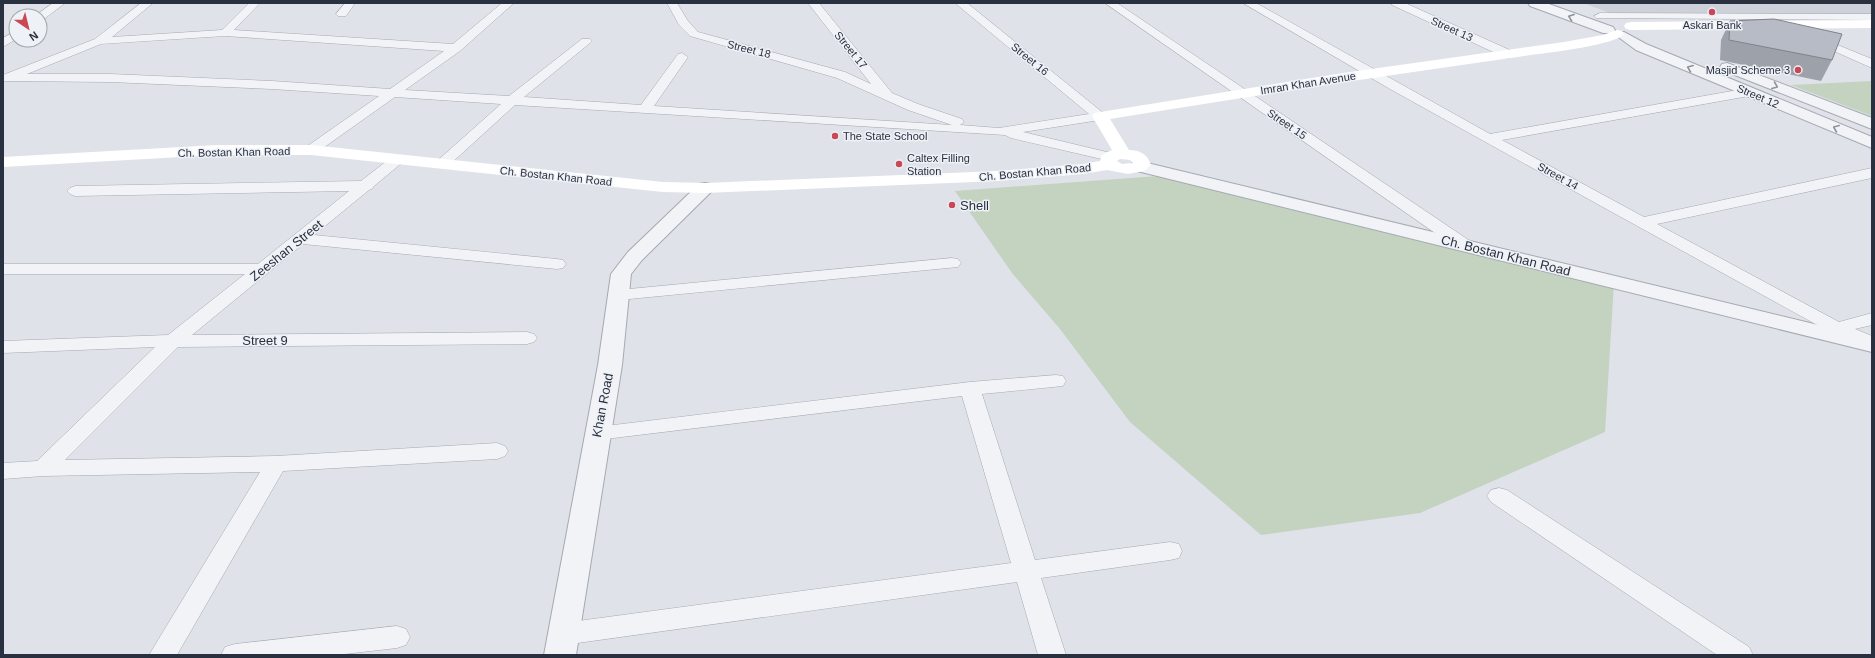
<svg xmlns="http://www.w3.org/2000/svg" width="1875" height="658" font-family="Helvetica,sans-serif">
	<rect width="100%" height="100%" fill="#dfe2e8"/>
	<polygon fill="#cdd1da" points="1583,3 1872,3 1872,18 1626,19"/>
	<g fill="#c4d2c0">
		<polygon points="1872,81 1872,116 1791,85"/>
		<polygon points="1158,176 1614,282 1605,432 1420,513 1261,535 1130,422 1060,329 1012,273 955,191"/>
	</g>
	<g fill="none" stroke-linecap="round" stroke-linejoin="round">
		<g stroke="#a5a9b2" stroke-width="1">
			<g id="minor">
				<polygon points="53,3 65,3 44,19 40,20 40,16 35,16"/>
				<path d="M141 3H153L112 37 222 30 249 3H260L234 30 453 44 502 3H514L460 51 405 90 509 96 582 39H590L592 41 590 43 524 97 641 105 678 54 682 53 688 57 654 106 952 125 908 110 837 78 690 36 679 25 667 3H677L688 21 698 32 845 72 871 84 808 3H819L892 93 918 104 962 119 964 122 960 125 999 128 1089 114 955 3H967L1107 116 1105 119 1100 120 1023 132 1115 154 1117 157 1115 160 1110 161 1011 138 1005 135 515 105 447 167H437L435 164 437 161 501 104 395 97 316 153H306L304 150 306 147 379 96 272 89 110 82 3 81V75L95 39ZM225 36 444 51 390 89 272 81 110 74H27L101 44Z"/>
				<polygon points="345,3 355,3 346,16 338,16 336,14"/>
				<polygon points="1105,3 1117,3 1470,241 1472,245 1470,249 1464,250 1458,249"/>
				<polygon points="1243,3 1256,3 1490,134 1749,88 1754,89 1755,92 1754,95 1749,96 1502,140 1644,217 1872,168 1872,178 1657,224 1839,322 1872,313 1872,325 1855,329 1872,336 1872,349 1830,332 1610,211 1390,89"/>
				<polygon points="1391,3 1405,3 1512,51 1514,54 1508,58 1504,57 1392,5"/>
				<polygon points="1600,13 1872,14 1872,20 1596,18 1594,16"/>
				<polygon points="16,31 16,39 3,47 3,38"/>
				<polygon points="1813,35 1872,59 1872,68 1809,40 1807,38"/>
				<polygon points="398,155 403,156 405,159 403,162 374,186 372,189 369,190 314,235 557,259 563,260 566,264 563,268 557,269 303,244 192,335 527,332 534,334 537,338 534,342 527,344 178,347 65,460 276,456 497,443 505,446 508,451 505,456 497,459 283,471 177,655 149,655 260,472 43,476 3,479 3,463 37,461 155,347 3,353 3,341 168,335 245,274 3,274 3,264 258,264 349,191 75,196 70,194 67,191 70,188 75,186 361,181 393,156"/>
				<polygon points="952,258 958,259 961,263 958,267 619,300 613,299 610,295 613,291 619,290"/>
				<polygon points="1056,375 1063,376 1066,381 1063,386 982,394 1035,560 1170,542 1179,544 1182,551 1179,558 1170,560 1041,578 1066,655 1038,655 1017,582 563,645 554,642 550,634 554,626 563,623 1011,563 962,396 597,440 589,438 586,433 589,428 970,382"/>
				<polygon points="1499,488 1507,490 1749,647 1753,655 1717,655 1491,502 1487,496 1491,490"/>
				<polygon points="397,626 406,629 410,637 406,645 397,648 336,655 221,655 225,647 235,644"/>
			</g>
		</g>
		<g stroke="#a5a9b2" stroke-width="2">
			<g id="tertiary">
				<polygon points="1528,3 1546,3 1613,27 1615,30 1613,33 1603,33 1530,6"/>
				<polygon points="1624,32 1646,44 1872,137 1872,148 1636,50 1617,36 1619,33"/>
				<polygon points="1727,63 1872,118 1872,129 1722,70 1720,67 1722,64"/>
				<polygon points="1139,161 1872,338 1872,352 1133,170 1130,166 1133,162"/>
				<polygon points="705,183 711,184 714,188 711,192 642,260 631,274 622,365 576,655 544,655 598,365 611,274 628,252 699,184"/>
			</g>
		</g>
		<use href="#minor" fill="#f2f3f6" fill-rule="evenodd"/>
		<use href="#tertiary" fill="#f2f3f6" fill-rule="evenodd"/>
		<g fill="#fff" fill-rule="evenodd">
			<polygon points="1872,20 1872,28 1631,30 1626,29 1624,26 1626,23 1631,22"/>
			<path d="M1617 30 1622 31 1624 34C1616 45 1546 53 1531 55 1390 75 1250 96 1110 119L1129 150C1139 150 1148 154 1151 165L1144 171 1128 174 1107 170 1083 174 998 181 705 193 663 192 311 155H217L3 167V157L217 145H311L663 182 705 183 998 171 1083 164 1100 161 1102 155 1112 150 1092 116 1094 113 1343 73 1564 42 1603 35ZM1120 159 1130 160 1133 163 1122 164 1117 161Z"/>
		</g>
	</g>
	<polygon fill="#9da1a9" points="1730,21 1832,60 1821,81 1720,60 1721,40"/>
	<polygon fill="#b7bbc5" stroke="#80838a" points="1774,19 1842,34 1832,60 1729,40 1730,21"/>
	<defs><path id="oneway-chevron" d="M-2-3.5L2.5 0L-2 3.5" fill="none" stroke-width="1.6" stroke-linecap="round" stroke-linejoin="round"/></defs>
	<g stroke="#8e929a">
		<use href="#oneway-chevron" transform="translate(1571 17) rotate(-160)"/>
		<use href="#oneway-chevron" transform="translate(1690 68) rotate(-158)"/>
		<use href="#oneway-chevron" transform="translate(1775 86) rotate(22)"/>
		<use href="#oneway-chevron" transform="translate(1836 128) rotate(-157)"/>
	</g>
	<g fill="#ca4755" stroke="#eef1f6" stroke-width="1.5">
		<circle cx="1712" cy="12" r="4"/>
		<circle cx="1798" cy="70" r="4"/>
		<circle cx="835" cy="136" r="4"/>
		<circle cx="899" cy="164" r="4"/>
		<circle cx="952" cy="205" r="4"/>
	</g>
	<g text-anchor="middle" stroke-width="3" stroke-linejoin="round" paint-order="stroke">
		<g font-size="11" fill="#29303f" stroke="#eef1f6" text-anchor="start">
			<text x="1712" y="29" text-anchor="middle">Askari Bank</text>
			<text x="1790" y="74" text-anchor="end">Masjid Scheme 3</text>
			<text x="843" y="140">The State School</text>
			<text x="907" y="162">Caltex Filling<tspan x="907" dy="13">Station</tspan></text>
		</g>
		<g font-size="11" fill="#29303f" stroke="#eef1f6">
			<text transform="translate(1452 29) rotate(24)" y="4">Street 13</text>
			<text transform="translate(749 49) rotate(14)" y="4">Street 18</text>
			<text transform="translate(851 50) rotate(51)" y="4">Street 17</text>
			<text transform="translate(1030 59) rotate(39)" y="4">Street 16</text>
			<text transform="translate(1308 83) rotate(-9)" y="4">Imran Khan Avenue</text>
			<text transform="translate(1758 96) rotate(23)" y="4">Street 12</text>
			<text transform="translate(1287 124) rotate(34)" y="4">Street 15</text>
			<text transform="translate(234 152) rotate(-1)" y="4">Ch. Bostan Khan Road</text>
			<text transform="translate(1035 172) rotate(-5)" y="4">Ch. Bostan Khan Road</text>
			<text transform="translate(556 176) rotate(6)" y="4">Ch. Bostan Khan Road</text>
			<text transform="translate(1558 176) rotate(29)" y="4">Street 14</text>
		</g>
		<g font-size="13" fill="#29303f" stroke="#eef1f6" text-anchor="start">
			<text x="960" y="210">Shell</text>
		</g>
		<g font-size="13" fill="#29303f" stroke="#eef1f6">
			<text transform="translate(286 250) rotate(-39)" y="5">Zeeshan Street</text>
			<text transform="translate(1506 255) rotate(14)" y="5">Ch. Bostan Khan Road</text>
			<text x="265" y="345">Street 9</text>
			<text transform="translate(602 405) rotate(-79)" y="5">Khan Road</text>
		</g>
	</g>
	<rect width="1875" height="658" fill="none" stroke="#29303f" stroke-width="8"/>
	<g transform="translate(28 28) rotate(145)"><circle r="19" fill="#eef1f6" stroke="#9fa4ad"/>
	<path d="M0-3L7 15L0 10L-7 15Z" fill="#ca4755"/>
	<text y="-6" font-size="11" font-weight="bold" text-anchor="middle" fill="#29303f">N</text>
	</g>
</svg>
